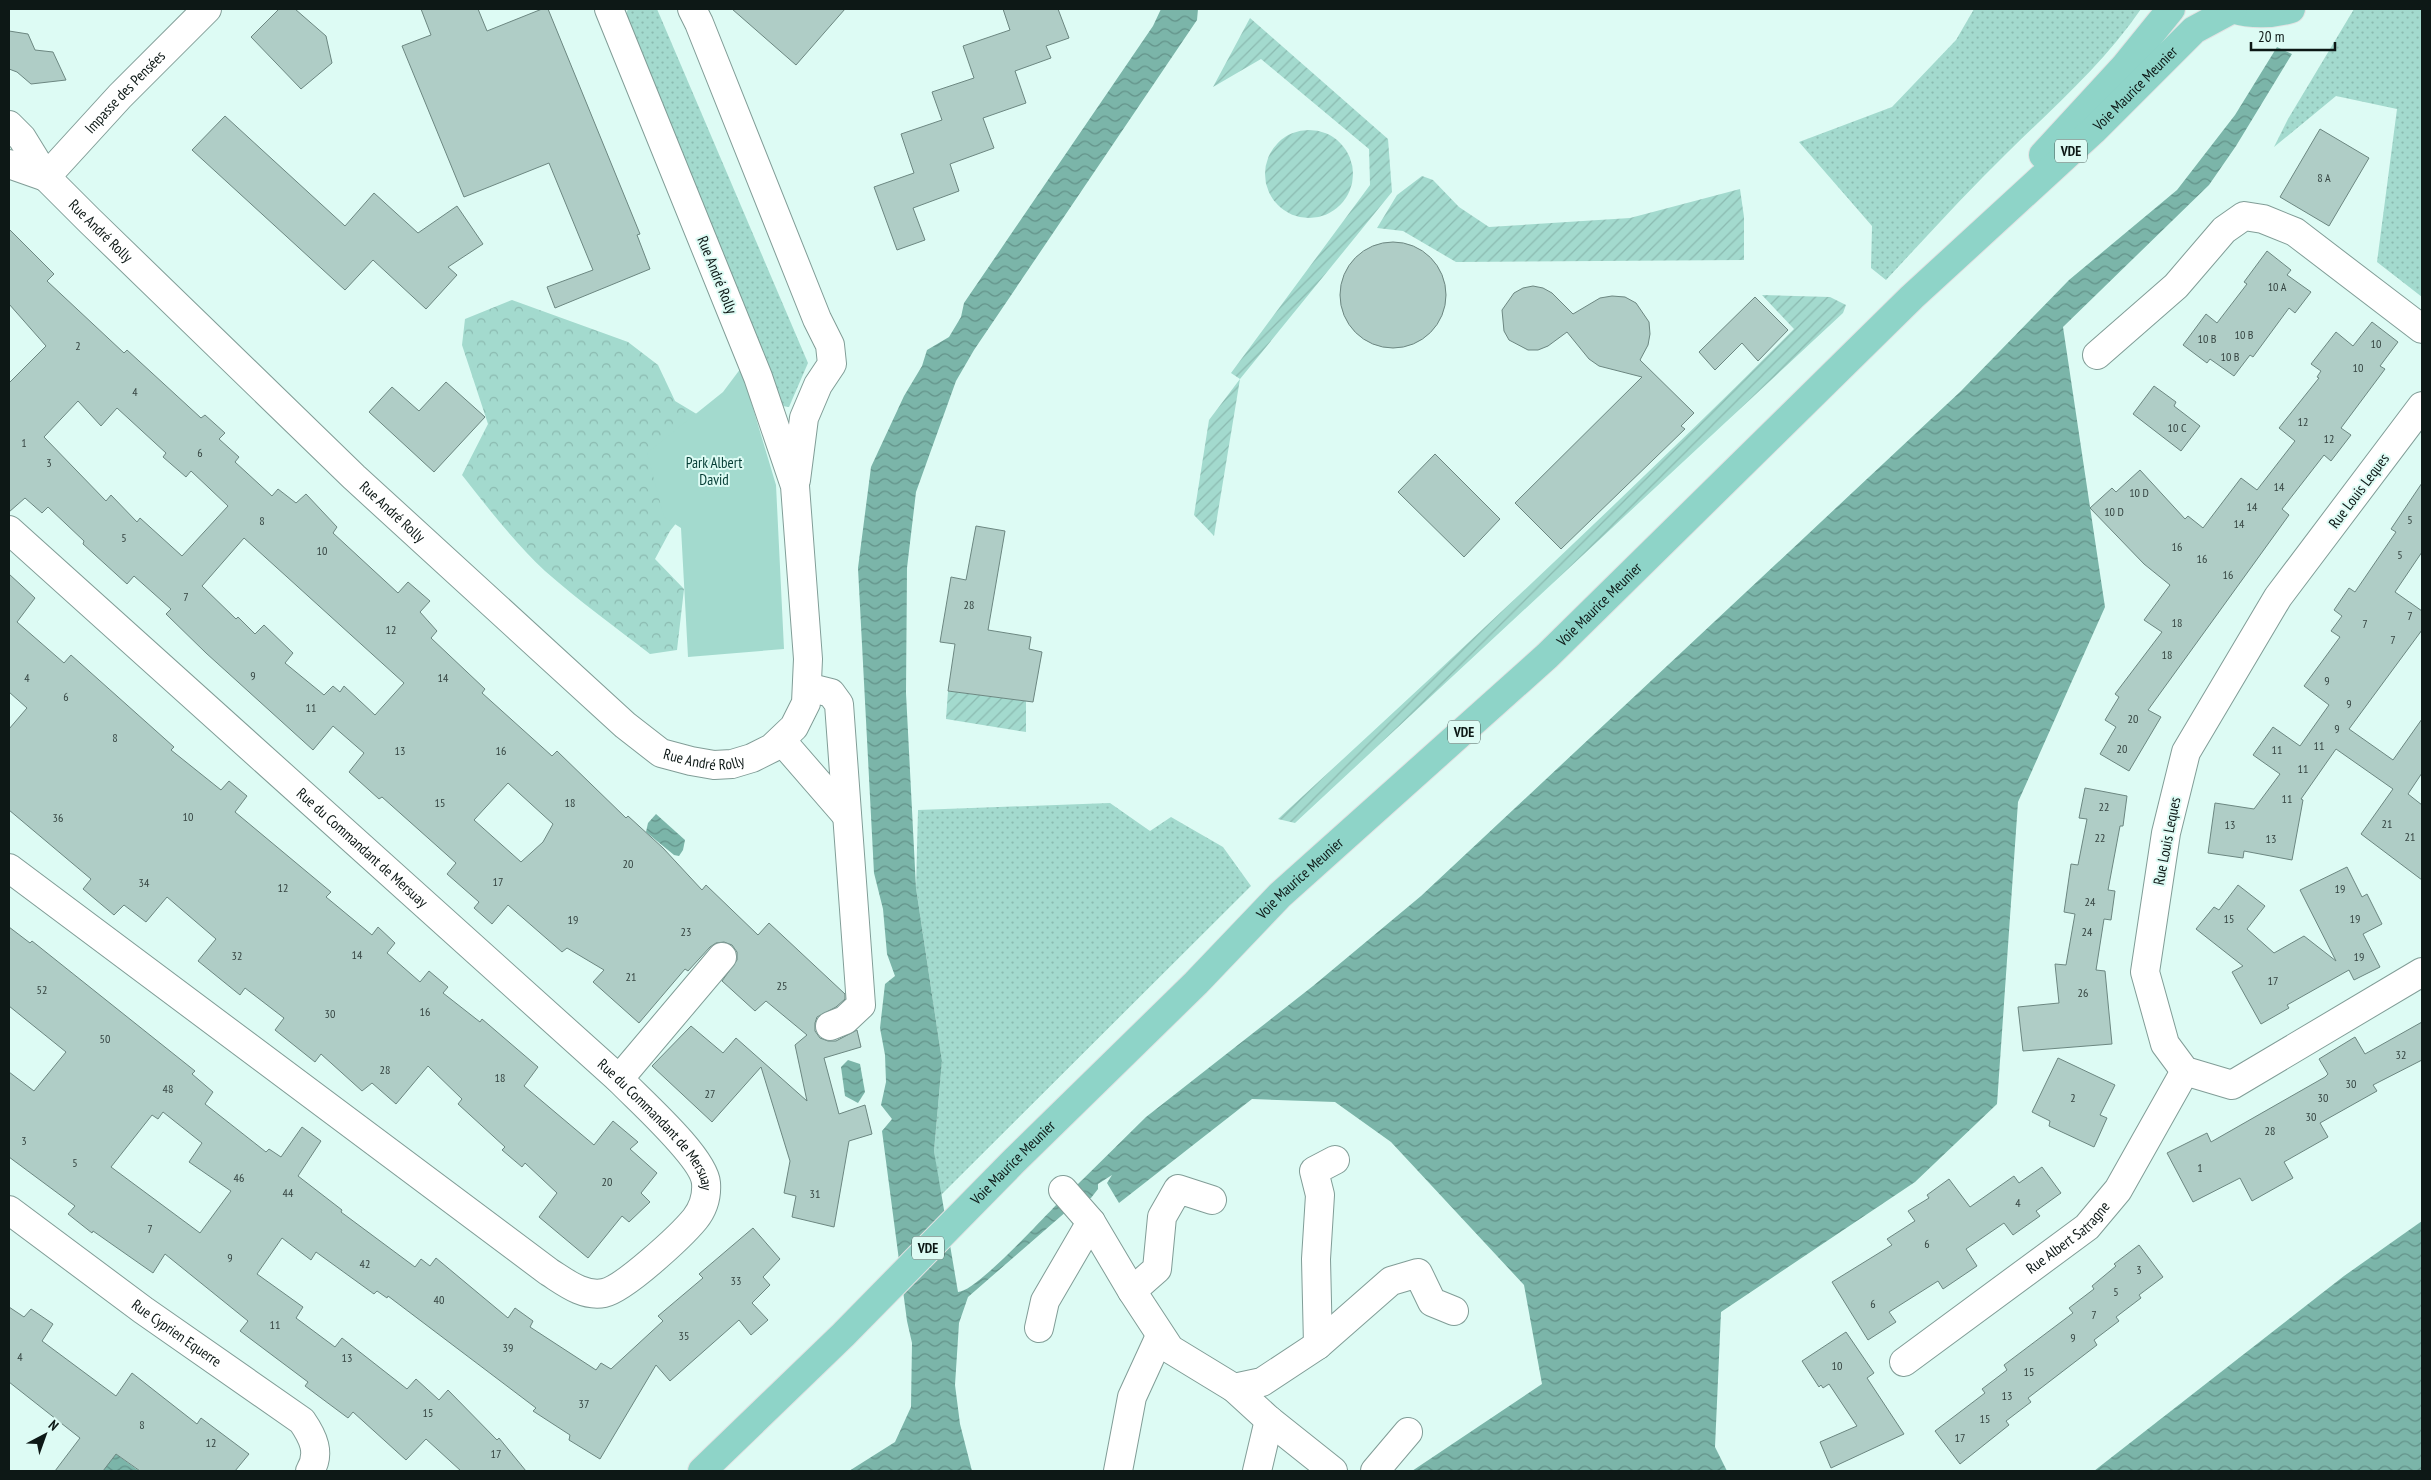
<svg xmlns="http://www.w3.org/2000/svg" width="2431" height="1480" font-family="'PT Sans Narrow',sans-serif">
	<defs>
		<pattern id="grass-dots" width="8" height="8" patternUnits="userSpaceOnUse" patternTransform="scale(1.25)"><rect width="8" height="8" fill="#a3dace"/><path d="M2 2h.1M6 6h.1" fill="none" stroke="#8bbab0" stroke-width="1.8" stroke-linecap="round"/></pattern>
		<pattern id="forest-crowns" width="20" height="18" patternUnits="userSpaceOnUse" patternTransform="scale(1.25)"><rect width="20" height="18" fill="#a3dace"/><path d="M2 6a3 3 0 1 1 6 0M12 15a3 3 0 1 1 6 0" fill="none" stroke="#8bbab0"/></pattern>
		<pattern id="garden-furrows" width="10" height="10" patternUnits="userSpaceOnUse" patternTransform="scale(1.25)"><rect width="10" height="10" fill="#a3dace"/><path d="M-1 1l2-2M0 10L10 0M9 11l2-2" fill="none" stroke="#8bbab0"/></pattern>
		<pattern id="water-waves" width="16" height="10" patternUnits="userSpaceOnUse" patternTransform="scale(1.25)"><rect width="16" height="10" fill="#7bb5a9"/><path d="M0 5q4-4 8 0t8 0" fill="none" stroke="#639289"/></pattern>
	</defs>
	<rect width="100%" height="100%" fill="#ddfbf4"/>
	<g fill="url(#grass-dots)">
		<polygon points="628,9 657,9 808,363 789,407 782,406 623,23"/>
		<path d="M1974 9H2141C2105 62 2055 106 2009 151 1967 192 1927 236 1886 280L1871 268 1872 226 1799 142 1892 107 1956 40Z"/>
		<polygon points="2354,9 2422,9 2422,297 2377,262 2397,109 2336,96 2274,147 2288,119"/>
		<polygon points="1110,803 1150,831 1171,817 1223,847 1251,886 940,1196 934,1151 942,1061 916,888 918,810"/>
	</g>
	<path fill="url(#forest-crowns)" d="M512 300 628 342 658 365 675 401 705 419V487L670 531 655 559 684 589 677 650 650 654C615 627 578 600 545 571 514 542 488 508 462 475L488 424 462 345 465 319Z"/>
	<polygon fill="#a3dace" points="741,368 776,485 784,649 688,657 681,528 664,517 647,453 723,392"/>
	<g fill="url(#garden-furrows)">
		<polygon points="1250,18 1388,139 1392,192 1240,379 1214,536 1194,515 1209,420 1240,379 1231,373 1370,185 1369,149 1261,59 1213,87"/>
		<circle cx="1309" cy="174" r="44"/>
		<polygon points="1422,176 1433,180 1459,207 1489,227 1630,218 1740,189 1744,217 1744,260 1456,262 1403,231 1377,228 1397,195"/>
		<path d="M1762 295 1830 297 1846 305 1843 313 1295 823 1278 819C1453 658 1626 497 1794 329Z"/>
		<polygon points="948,691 1026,701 1026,732 946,719"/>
	</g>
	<g fill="url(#water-waves)">
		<path d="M1161 9H1198L1197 20 974 350 956 381 916 492 907 568 906 693 916 888 942 1061 934 1151 958 1292C976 1292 1044 1217 1060 1201L1068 1210 968 1297 959 1323 955 1385 960 1424 972 1471H849L895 1442 911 1407 912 1343 907 1321 882 1131 892 1119 881 1105 886 1082 885 1055 880 1028 885 984 895 976 887 954 883 909 874 873 858 568 871 467 904 396 922 366 927 350 949 337 961 317 964 303 1153 26Z"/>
		<polygon points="2277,47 2292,54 2236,146 2209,185 2063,327 2105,607 2018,802 1997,1104 1915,1182 1721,1312 1715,1447 1727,1471 1412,1471 1542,1384 1524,1285 1391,1142 1335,1102 1252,1099 1119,1203 1107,1183 1112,1175 1098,1184 1098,1189 1091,1198 1080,1201 1074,1188 1146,1117 1313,986 1421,896 1961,391 2069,280 2177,190 2235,115"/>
		<polygon points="656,814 685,840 683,850 679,856 674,855 646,832 648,823"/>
		<polygon points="848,1060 860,1064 865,1092 858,1103 845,1096 841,1067"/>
		<polygon points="2422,1221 2422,1471 2094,1471 2344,1276"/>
		<polygon points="116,1454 139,1471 102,1470"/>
	</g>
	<g fill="#afcdc6" stroke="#6c8781" fill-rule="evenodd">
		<polygon points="279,9 295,9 326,36 332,63 301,89 251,37"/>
		<polygon points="421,9 478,9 487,31 542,9 548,9 640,234 637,235 650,269 555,308 547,287 593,270 549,163 464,197 402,46 431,35"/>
		<polygon points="732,9 845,9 796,65"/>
		<polygon points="1003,9 1058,9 1069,38 1046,46 1051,58 1015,71 1026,103 983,118 994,148 950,164 959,191 913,208 925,240 897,250 874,187 914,173 901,134 942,120 932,92 974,78 963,46 1010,30"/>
		<polygon points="9,31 28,34 35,50 53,52 66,80 31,84 17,72 9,69"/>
		<polygon points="225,116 345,226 374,193 418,233 457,206 483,244 448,267 457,275 426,309 373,260 345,290 192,150"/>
		<polygon points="2320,129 2369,158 2329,226 2280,197"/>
		<path d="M9 229 54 274 47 281 124 353 127 350 201 418 205 415 225 433 219 439 239 457 235 462 272 496 278 489 296 503 306 494 337 527 333 533 398 593 408 582 430 601 420 612 437 631 431 638 485 689 482 693 552 756 557 751 626 818 628 816 663 848 702 890 706 885 758 935 769 923 845 994V999L836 1007 817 1017 815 1023V1031L820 1038 828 1041H836L857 1030 861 1047 824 1058 839 1114 865 1105 872 1134 849 1141 834 1227 792 1217 796 1196 784 1193 790 1161 761 1067 712 1122 652 1066 691 1026 723 1053 736 1038 807 1101 795 1045 807 1035 766 1001 755 1011 722 981 737 960V952L732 945 724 942 716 943 710 947 688 971 685 969 639 1023 593 982 604 970 567 948 562 952 508 905 492 924 474 908 479 902 447 874 456 863 382 797 379 799 349 772 364 753 333 726 313 750 206 653 166 614 171 609 134 576 127 584 83 544 84 541 48 507 42 513 25 498 9 512V383L46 346 9 304ZM78 401 101 426 117 408 166 453 163 457 186 477 191 471 228 506 182 556 140 518 137 522 111 495 106 501 44 437ZM244 538 404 683 375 715 344 686 340 692 333 686 324 695 285 663 293 653 264 625 255 634 238 617 236 619 202 586ZM508 783 553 824 543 842 521 862 474 820Z"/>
		<circle cx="1393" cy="295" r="53"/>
		<polygon points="2267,251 2291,270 2287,275 2311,292 2295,313 2289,308 2253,357 2250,355 2234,376 2210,359 2207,363 2183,345 2206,314 2217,323 2247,284 2244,282"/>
		<polygon points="1533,286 1543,288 1552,293 1573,314 1600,298 1612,296 1625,297 1636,303 1649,322 1650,334 1648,345 1640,360 1694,413 1681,426 1685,429 1561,549 1515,503 1642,377 1599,366 1589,359 1567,332 1548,346 1538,350 1528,350 1509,340 1504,331 1502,310 1514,293 1523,288"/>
		<polygon points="1755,297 1788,330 1758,361 1742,343 1715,370 1699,352"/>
		<polygon points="2372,322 2398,342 2380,366 2385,369 2341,428 2351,435 2331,461 2324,455 2282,509 2289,515 2148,710 2161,717 2129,771 2100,754 2116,727 2105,720 2119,697 2115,694 2162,632 2144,620 2170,585 2144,564 2090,508 2112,488 2116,492 2140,470 2185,519 2188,516 2203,528 2241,478 2257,490 2295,441 2279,428 2319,378 2317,377 2321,371 2311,364 2336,332 2353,346"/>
		<polygon points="446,382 485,417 434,472 369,412 392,387 419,411"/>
		<polygon points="2154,386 2176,402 2174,406 2200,426 2181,451 2133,414"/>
		<polygon points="1435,454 1500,519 1464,557 1398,492"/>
		<polygon points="2422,483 2422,552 2395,592 2422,611 2422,630 2349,729 2393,760 2422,719 2422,773 2408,794 2422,805 2422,880 2361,834 2393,789 2336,749 2301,799 2303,800 2292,860 2244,851 2243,858 2208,853 2215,803 2254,809 2280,774 2253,755 2273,727 2300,746 2329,705 2304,686 2340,637 2331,631 2342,616 2334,610 2349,588 2355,592 2396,532 2391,529"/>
		<polygon points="976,526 1005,531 988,630 1031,637 1029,649 1042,652 1033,702 948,691 955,644 940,642 951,577 966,580"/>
		<polygon points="9,574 35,598 17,622 64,663 71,655 174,747 171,750 221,790 229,781 247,796 235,812 331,892 326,897 372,935 378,927 395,943 387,953 420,982 429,971 448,987 443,993 480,1022 482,1019 538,1067 524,1086 594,1145 613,1121 638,1142 630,1149 657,1173 641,1193 650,1202 629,1222 622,1216 588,1258 539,1217 557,1193 525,1163 522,1167 502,1150 505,1147 458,1104 462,1099 428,1066 396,1104 372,1083 362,1091 321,1054 315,1062 275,1030 284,1018 245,988 240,995 198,961 216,939 167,897 146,922 124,905 114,915 83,889 91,879 9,810 9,729 27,708 9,692"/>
		<polygon points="2085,788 2127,796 2123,826 2120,826 2108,890 2115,891 2111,920 2104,919 2096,970 2105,971 2112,1044 2023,1051 2018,1007 2059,1003 2055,964 2066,965 2075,914 2064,912 2071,864 2078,865 2087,819 2079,818"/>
		<polygon points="2347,867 2362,897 2367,894 2382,924 2363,934 2380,967 2354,980 2349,970 2287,1005 2289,1008 2261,1024 2232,972 2243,966 2196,929 2214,907 2219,910 2238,885 2265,906 2247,929 2274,953 2304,936 2336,961 2300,890"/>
		<path d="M9 927 30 943 32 941 195 1071 192 1074 213 1092 205 1104 266 1152 269 1149 281 1157 302 1127 321 1141 298 1176 342 1210 341 1212 415 1267 421 1259 430 1266 436 1258 508 1318 515 1308 533 1321 530 1327 596 1370 601 1363 611 1369 663 1321 658 1316 703 1278 699 1274 753 1228 780 1259 763 1277 770 1285 752 1303 768 1320 751 1335 739 1320 670 1381 656 1365 600 1459 569 1440 570 1435 533 1411 536 1408 388 1296 387 1298 377 1291 374 1294 316 1252 311 1260 282 1238 257 1274 303 1307 296 1318 335 1347 342 1338 407 1389 416 1379 439 1400 448 1390 497 1440 499 1438 526 1471H461L426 1439 406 1460 353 1412 348 1418 305 1386 308 1382 240 1331 248 1321 165 1254 153 1273 93 1231 92 1233 68 1214 75 1206 9 1157V1072L34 1091 66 1052 9 1006ZM163 1112 202 1143 189 1162 231 1191 200 1233 111 1167 152 1115 158 1119Z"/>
		<polygon points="2422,1022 2422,1060 2373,1085 2377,1091 2320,1123 2328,1137 2284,1162 2293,1178 2252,1201 2240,1178 2193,1202 2167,1153 2207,1133 2211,1142 2325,1077 2328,1074 2319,1059 2355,1037 2365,1054"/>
		<polygon points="2058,1058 2115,1085 2100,1115 2107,1118 2094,1147 2049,1126 2050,1121 2032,1112"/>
		<polygon points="2042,1167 2061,1193 2036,1211 2040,1216 2013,1235 2004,1223 1966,1249 1977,1266 1943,1289 1938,1281 1889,1312 1896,1322 1868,1340 1832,1282 1892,1245 1887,1239 1915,1221 1908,1211 1929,1198 1927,1195 1949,1179 1970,1207 2014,1176 2019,1183"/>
		<polygon points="2139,1245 2163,1277 2139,1295 2141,1298 2116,1317 2119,1321 2094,1340 2097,1345 2028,1398 2031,1402 2006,1421 2009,1425 1960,1464 1935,1431 1985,1393 1982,1389 2007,1370 2004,1365 2073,1313 2069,1308 2094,1289 2092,1286 2116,1266 2114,1264"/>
		<polygon points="9,1307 24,1317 31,1309 53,1324 42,1341 116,1396 132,1373 197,1424 201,1418 249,1454 235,1471 140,1471 116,1454 103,1471 55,1471 80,1438 9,1382"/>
		<polygon points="1846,1332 1874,1373 1867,1378 1904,1434 1831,1468 1820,1442 1857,1426 1829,1384 1823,1388 1821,1385 1819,1387 1802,1361"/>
	</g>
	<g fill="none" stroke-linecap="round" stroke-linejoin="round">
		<g stroke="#819d97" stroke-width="30">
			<g id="minor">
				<polyline points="692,9 699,23 817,319 830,345 832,364 818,385 804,418 796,480"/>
				<path id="s1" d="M9 125 22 138 46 177 89 220 354 477 625 725 661 753 691 761 714 765 732 764 752 758 772 748 794 727 806 703 808 659 795 486 758 377 609 9"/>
				<polyline points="9,164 46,177"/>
				<path id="s2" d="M46 177 120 96 207 9"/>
				<polyline points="2097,355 2176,286 2224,230 2244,216 2263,219 2295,232 2422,329"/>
				<polyline points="2422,406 2278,597 2186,752 2166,833 2145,972 2165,1044 2185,1071 2232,1085 2422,972"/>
				<path id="s3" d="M9 530 619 1079C639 1100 704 1157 706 1183 707 1196 703 1209 695 1219 681 1236 624 1289 604 1293 583 1297 565 1282 549 1272L9 868"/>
				<polyline points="807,687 831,693 839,704 861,1005 845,1020 830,1026"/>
				<polyline points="781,740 847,816"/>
				<polyline points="619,1079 722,957"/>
				<polyline points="1063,1190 1091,1222 1132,1291 1170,1349 1234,1388 1269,1420 1333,1471"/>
				<path id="s4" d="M9 1210 143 1310 302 1421C313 1437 321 1453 310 1471"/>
				<polyline points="1132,1291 1157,1269 1162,1217 1178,1189 1212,1200"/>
				<polyline points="1039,1328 1045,1301 1091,1222"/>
				<polyline points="1318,1345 1316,1259 1320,1195 1314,1171 1335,1160"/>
				<path id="s5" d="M1904 1362 2087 1227 2118 1190 2185 1071"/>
				<polyline points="1234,1388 1262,1382 1318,1345 1391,1281 1418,1273 1432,1302 1454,1311"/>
				<polyline points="1118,1471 1132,1397 1160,1336"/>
				<polyline points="1257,1471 1269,1420"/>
				<polyline points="1375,1471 1408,1432"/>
			</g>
		</g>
		<g stroke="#e2e3e3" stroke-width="30">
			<g id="major">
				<path d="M2232 9C2252 15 2270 15 2291 9"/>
				<polyline points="2043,155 2124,67 2171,9"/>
				<path id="s6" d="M702 1471 843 1335 1013 1162 1196 983 1280 895 1547 656 1912 297 2093 131 2194 30 2233 9"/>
			</g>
		</g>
		<use href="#minor" stroke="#fff" stroke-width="28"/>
		<use href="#major" stroke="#8ed4c8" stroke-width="28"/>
	</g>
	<g text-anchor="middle" stroke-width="4" stroke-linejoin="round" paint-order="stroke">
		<g font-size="12" fill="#364542">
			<text x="2324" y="182">8 A</text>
			<text x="2277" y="291">10 A</text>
			<text x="2244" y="339">10 B</text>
			<text x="2207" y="343">10 B</text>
			<text x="2376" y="348">10</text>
			<text x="78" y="350">2</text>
			<text x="2230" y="361">10 B</text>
			<text x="2358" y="372">10</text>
			<text x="135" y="396">4</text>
			<text x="2303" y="426">12</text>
			<text x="2177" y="432">10 C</text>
			<text x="2329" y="443">12</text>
			<text x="24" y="447">1</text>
			<text x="200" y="457">6</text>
			<text x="49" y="467">3</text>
			<text x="2279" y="491">14</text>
			<text x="2139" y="497">10 D</text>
			<text x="2252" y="511">14</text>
			<text x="2114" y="516">10 D</text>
			<text x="2410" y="524">5</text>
			<text x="262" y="525">8</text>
			<text x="2239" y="528">14</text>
			<text x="124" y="542">5</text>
			<text x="2177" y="551">16</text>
			<text x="322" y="555">10</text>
			<text x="2400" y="559">5</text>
			<text x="2202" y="563">16</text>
			<text x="2228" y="579">16</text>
			<text x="186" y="601">7</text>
			<text x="969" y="609">28</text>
			<text x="2410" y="620">7</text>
			<text x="2177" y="627">18</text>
			<text x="2365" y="628">7</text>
			<text x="391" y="634">12</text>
			<text x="2393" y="644">7</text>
			<text x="2167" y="659">18</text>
			<text x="253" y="680">9</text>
			<text x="27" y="682">4</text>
			<text x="443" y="682">14</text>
			<text x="2327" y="685">9</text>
			<text x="66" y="701">6</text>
			<text x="2349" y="708">9</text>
			<text x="311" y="712">11</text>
			<text x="2133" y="723">20</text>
			<text x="2337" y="733">9</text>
			<text x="115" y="742">8</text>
			<text x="2319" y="750">11</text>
			<text x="2122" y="753">20</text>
			<text x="2277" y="754">11</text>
			<text x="400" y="755">13</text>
			<text x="501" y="755">16</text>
			<text x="2303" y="773">11</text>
			<text x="2287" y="803">11</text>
			<text x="440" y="807">15</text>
			<text x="570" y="807">18</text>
			<text x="2104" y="811">22</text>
			<text x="188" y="821">10</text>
			<text x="58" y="822">36</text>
			<text x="2387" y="828">21</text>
			<text x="2230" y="829">13</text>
			<text x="2410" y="841">21</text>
			<text x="2100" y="842">22</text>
			<text x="2271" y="843">13</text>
			<text x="628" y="868">20</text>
			<text x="498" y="886">17</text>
			<text x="144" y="887">34</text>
			<text x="283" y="892">12</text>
			<text x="2340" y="893">19</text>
			<text x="2090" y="906">24</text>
			<text x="2229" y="923">15</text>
			<text x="2355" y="923">19</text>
			<text x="573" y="924">19</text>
			<text x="686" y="936">23</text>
			<text x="2087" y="936">24</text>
			<text x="357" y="959">14</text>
			<text x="237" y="960">32</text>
			<text x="2359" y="961">19</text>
			<text x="631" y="981">21</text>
			<text x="2273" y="985">17</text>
			<text x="782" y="990">25</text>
			<text x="42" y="994">52</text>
			<text x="2083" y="997">26</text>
			<text x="425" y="1016">16</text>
			<text x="330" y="1018">30</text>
			<text x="105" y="1043">50</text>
			<text x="2401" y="1059">32</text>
			<text x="385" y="1074">28</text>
			<text x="500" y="1082">18</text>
			<text x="2351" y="1088">30</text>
			<text x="168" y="1093">48</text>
			<text x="710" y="1098">27</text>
			<text x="2073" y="1102">2</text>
			<text x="2323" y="1102">30</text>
			<text x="2311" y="1121">30</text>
			<text x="2270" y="1135">28</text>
			<text x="24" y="1145">3</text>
			<text x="75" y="1167">5</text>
			<text x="2200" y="1172">1</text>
			<text x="239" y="1182">46</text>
			<text x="607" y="1186">20</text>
			<text x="288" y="1197">44</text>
			<text x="815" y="1198">31</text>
			<text x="2018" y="1207">4</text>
			<text x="150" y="1233">7</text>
			<text x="1927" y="1248">6</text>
			<text x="230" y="1262">9</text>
			<text x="365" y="1268">42</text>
			<text x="2139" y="1274">3</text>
			<text x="736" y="1285">33</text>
			<text x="2116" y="1296">5</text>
			<text x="439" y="1304">40</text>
			<text x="1873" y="1308">6</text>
			<text x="2094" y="1319">7</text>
			<text x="275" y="1329">11</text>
			<text x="684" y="1340">35</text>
			<text x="2073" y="1342">9</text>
			<text x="508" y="1352">39</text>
			<text x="20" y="1361">4</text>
			<text x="347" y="1362">13</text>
			<text x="1837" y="1370">10</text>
			<text x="2029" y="1376">15</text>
			<text x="2007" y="1400">13</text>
			<text x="584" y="1408">37</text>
			<text x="428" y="1417">15</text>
			<text x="1985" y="1423">15</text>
			<text x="142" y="1429">8</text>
			<text x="1960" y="1442">17</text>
			<text x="211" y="1447">12</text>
			<text x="496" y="1458">17</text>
		</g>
		<g fill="#ddfbf4" stroke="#4b5c59" stroke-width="1">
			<rect x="2055" y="139.5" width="32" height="23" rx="4"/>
			<rect x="1448" y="720.5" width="32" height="23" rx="4"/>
			<rect x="912" y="1236.5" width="32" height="23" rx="4"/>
		</g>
		<g font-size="14" font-weight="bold" fill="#0d1816">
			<text x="2071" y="156">VDE</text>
			<text x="1464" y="737">VDE</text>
			<text x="928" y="1253">VDE</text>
		</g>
		<g font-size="15" fill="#0d1816" stroke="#ddfbf4">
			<text dy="5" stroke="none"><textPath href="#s6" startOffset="1992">Voie Maurice Meunier</textPath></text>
			<text dy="5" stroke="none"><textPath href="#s2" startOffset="116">Impasse des Pensées</textPath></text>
			<text dy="5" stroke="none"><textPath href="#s1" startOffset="141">Rue André Rolly</textPath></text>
			<text transform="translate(717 275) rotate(68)" y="5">Rue André Rolly</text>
			<text transform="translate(2359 491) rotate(-53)" y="5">Rue Louis Leques</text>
			<text dy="5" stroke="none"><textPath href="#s1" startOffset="546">Rue André Rolly</textPath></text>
			<text dy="5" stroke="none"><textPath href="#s6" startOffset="1248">Voie Maurice Meunier</textPath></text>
			<text dy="5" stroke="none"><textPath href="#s1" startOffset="951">Rue André Rolly</textPath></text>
			<text transform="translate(2167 841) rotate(-79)" y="5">Rue Louis Leques</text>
			<text dy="5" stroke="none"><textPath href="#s3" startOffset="475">Rue du Commandant de Mersuay</textPath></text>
			<text dy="5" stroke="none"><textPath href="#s6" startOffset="842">Voie Maurice Meunier</textPath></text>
			<text dy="5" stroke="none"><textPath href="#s3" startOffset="880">Rue du Commandant de Mersuay</textPath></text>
			<text dy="5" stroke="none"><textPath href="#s6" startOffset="438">Voie Maurice Meunier</textPath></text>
			<text dy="5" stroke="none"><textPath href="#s5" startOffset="206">Rue Albert Satragne</textPath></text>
			<text dy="5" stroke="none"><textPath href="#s4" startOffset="208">Rue Cyprien Equerre</textPath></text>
		</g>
		<g font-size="15" fill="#053d35" stroke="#ddfbf4">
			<text x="714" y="468">Park Albert<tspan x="714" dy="17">David</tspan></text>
		</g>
	</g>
	<rect width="2431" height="1480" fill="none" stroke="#0d1816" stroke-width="20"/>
	<g transform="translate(45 1435) rotate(41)" stroke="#ddfbf4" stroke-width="4" paint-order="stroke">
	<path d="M0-4L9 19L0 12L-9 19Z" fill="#0d1816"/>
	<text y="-8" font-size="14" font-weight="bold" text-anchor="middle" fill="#0d1816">N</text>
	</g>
	<path d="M2251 42v8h84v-8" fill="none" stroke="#0d1816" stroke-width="2.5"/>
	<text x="2258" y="42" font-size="15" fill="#0d1816" stroke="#ddfbf4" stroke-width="4" paint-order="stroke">20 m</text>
</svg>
